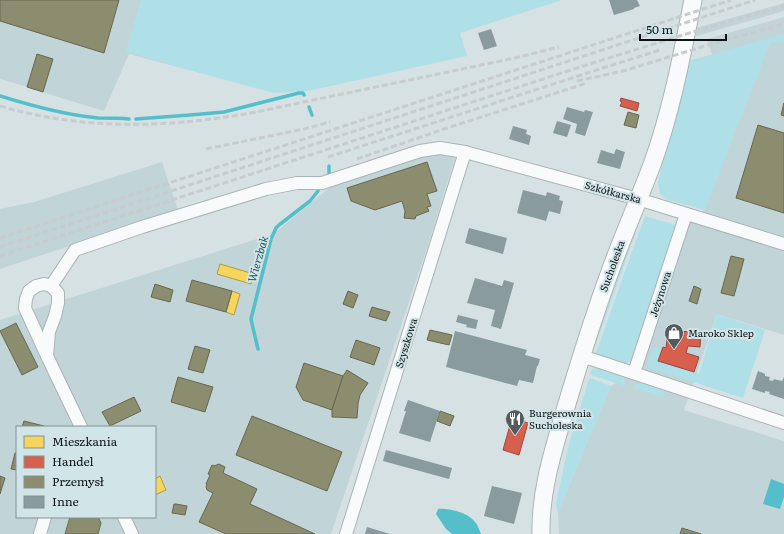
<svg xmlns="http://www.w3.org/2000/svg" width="784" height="534" font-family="Literata,serif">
	<rect width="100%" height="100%" fill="#d6e1e3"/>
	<g fill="#c1d4d8" fill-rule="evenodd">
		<polygon points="0,0 205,0 185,69 129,54 104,111 45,93 42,91 0,79"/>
		<polygon points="784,3 784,11 696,36 696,28"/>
		<polygon points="784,17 784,335 717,314 684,410 784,441 784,534 559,534 558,512 611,386 638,370 678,223 705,210 713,58 707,39"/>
		<path d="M432 153 455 158 428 245 331 534H0V320L273 234 334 184ZM17 427H155V517H17Z"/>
		<polygon points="162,162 178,210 0,269 0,209 34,202"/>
	</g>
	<g fill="#b0e0e7">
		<polygon points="141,0 562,0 460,33 467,56 308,91 274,93 185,69 126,51"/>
		<polygon points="784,34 784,42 770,43 705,210 668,200 660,194 658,182 688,61"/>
		<path d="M645 216 675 225 633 357C631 361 628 364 623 364L602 358 596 353 624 274Z"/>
		<polygon points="633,228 637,229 594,350 592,346"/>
		<polygon points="717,314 765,330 743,398 649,368 647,364 650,355 652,355 651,353 653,347 661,349 657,361 699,374"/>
		<polygon points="595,368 622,376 626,383 625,386 591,375 590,373 592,369"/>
		<polygon points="590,378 611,386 558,512 556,504 562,475 569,444 589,379"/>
		<polygon points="642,382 664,389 665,391 663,398 634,388 634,385"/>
	</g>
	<g fill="#54bfcb">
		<polygon points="771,479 784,484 784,497 780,509 763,504"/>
		<path d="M438 509C450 508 468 513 475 522 478 525 479 530 481 534H452L446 529 436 514Z"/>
	</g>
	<g fill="#f6d55c" stroke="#b09b46">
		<polygon points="220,264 254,274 251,284 217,274"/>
		<polygon points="232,291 240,294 234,315 226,312"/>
		<polygon points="160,476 166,490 155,495 155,479"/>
	</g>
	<g fill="#d6604d" stroke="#9a493c">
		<polygon points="621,98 639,103 637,111 620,106 622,102 620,101"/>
		<polygon points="668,331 701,332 700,347 688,346 686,353 699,357 694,372 658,361 663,347 666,348"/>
		<polygon points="512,418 528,423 519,455 503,450"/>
	</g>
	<g fill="#8c8c6e" stroke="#666853">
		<polygon points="0,0 119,0 104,53 0,21"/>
		<polygon points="37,54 53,59 43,92 27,87"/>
		<polygon points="784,103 784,116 781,115"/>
		<polygon points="628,112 639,115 636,128 624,125"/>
		<polygon points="758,125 784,133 784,213 736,198"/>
		<polygon points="427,162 437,191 427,194 431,206 427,207 429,211 416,216 415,219 404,218 405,211 402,201 375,210 351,201 347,188"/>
		<polygon points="731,256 744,259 734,296 721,293"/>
		<polygon points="192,280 232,291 226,312 186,301"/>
		<polygon points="155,284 173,290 170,302 151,297"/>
		<polygon points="694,286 701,289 697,304 689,301"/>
		<polygon points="348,291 358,295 353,308 343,304"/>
		<polygon points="372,307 390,312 386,321 369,316"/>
		<polygon points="16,323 38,367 22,375 0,331"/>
		<polygon points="430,330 452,335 449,345 427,340"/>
		<polygon points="356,340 380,348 374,365 350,357"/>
		<polygon points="195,346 210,350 203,373 188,369"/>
		<polygon points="304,363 343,376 332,410 303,400 296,387"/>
		<polygon points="347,370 368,383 360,395 358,404 357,418 332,417 332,410 343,376"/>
		<polygon points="178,377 213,387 205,412 171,402"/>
		<polygon points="134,397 141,411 110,426 102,412"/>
		<polygon points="440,411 454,416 450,426 437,421"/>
		<polygon points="252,416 342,452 327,491 236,455"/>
		<polygon points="24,421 44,426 44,427 22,427"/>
		<polygon points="15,453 17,453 17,470 11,469"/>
		<polygon points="219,464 225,467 223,473 257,489 250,504 315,534 226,534 199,522 213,493 207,490 206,487 207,484 206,484 210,475 208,474 212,465 214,466"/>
		<polygon points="0,476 5,478 0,494"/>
		<polygon points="174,504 176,504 187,506 185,515 172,513"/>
		<polygon points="70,517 98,517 101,523 98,534 65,534"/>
		<polygon points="682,528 701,534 680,534"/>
	</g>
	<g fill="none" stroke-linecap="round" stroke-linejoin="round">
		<g stroke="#54bfcb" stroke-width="3.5">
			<path d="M0 96C32 106 64 115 98 118 108 118 119 118 129 119"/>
			<polyline points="309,107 312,115"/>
			<polyline points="136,119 190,115 224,112 299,93 303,93 304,95"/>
			<polyline points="329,166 329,176"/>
			<polyline points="258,349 253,328 251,319 271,239 276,228 279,225 310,201 318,191"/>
		</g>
	</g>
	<g fill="#899b9d">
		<polygon points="609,0 637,0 640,6 634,8 634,9 614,15"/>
		<polygon points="491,29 497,46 484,50 478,33"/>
		<polygon points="567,107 584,112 585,110 593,112 585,136 575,133 577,124 563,119"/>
		<polygon points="557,121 571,125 567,137 553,133"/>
		<polygon points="513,126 527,130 526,134 531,136 529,145 509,139"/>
		<polygon points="616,149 625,152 620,169 597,163 601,150 614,154"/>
		<polygon points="523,190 546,196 547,192 560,196 559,200 563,201 560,214 549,211 546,221 517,213"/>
		<polygon points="469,228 507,238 503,254 465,243"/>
		<polygon points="475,278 502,286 504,280 514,283 501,329 491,326 495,310 467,303"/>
		<polygon points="458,315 478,320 476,329 466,327 467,325 456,322"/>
		<polygon points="455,331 527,350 525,355 540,359 538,366 537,366 533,383 519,380 517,386 446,367"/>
		<polygon points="758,371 765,374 765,376 770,377 769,380 773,381 774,379 782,381 784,377 784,399 769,394 770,392 765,391 765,393 752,389"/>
		<polygon points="408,400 440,411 430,442 399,433 406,411 404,411"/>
		<polygon points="386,450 452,468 449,479 383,461"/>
		<polygon points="492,486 522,493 514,524 484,516"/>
		<polygon points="367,527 390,534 365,534"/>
	</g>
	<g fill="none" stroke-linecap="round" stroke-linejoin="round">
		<g stroke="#abb4b5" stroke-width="14">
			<g id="street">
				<polyline points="51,286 75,250 142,227 266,189 297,183 322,183 420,151 440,148 465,152 638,199 784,244"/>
				<polyline points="47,356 49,332 55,316 58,303 58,293 51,286 44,284 36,286 29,291 26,299 25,308 47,356 81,427"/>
				<polyline points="582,356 784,423"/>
				<polyline points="634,373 686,214"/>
				<polyline points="124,517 132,534"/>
				<polyline points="40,534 45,517"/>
				<polyline points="346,534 465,152"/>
			</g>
		</g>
		<g stroke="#abb4b5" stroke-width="19">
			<path id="secondary" d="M541 534C540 490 554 448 566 407 580 360 595 312 612 266 625 231 640 197 653 162 672 109 682 54 693 0"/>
		</g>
		<use href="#street" stroke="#f9fafb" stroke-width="12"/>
		<use href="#secondary" stroke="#f9fafb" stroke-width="17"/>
		<g stroke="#c8cccc" stroke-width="3" stroke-dasharray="6 3" stroke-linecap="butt">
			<polyline points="577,81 623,71 715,43 784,24"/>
			<path d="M0 106C86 131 169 128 256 112L515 58 559 47"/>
			<polyline points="206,149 304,129 330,122"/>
			<polyline points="328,157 606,67 660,50"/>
			<polyline points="357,159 447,128 587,83"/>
			<polyline points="0,238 731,0"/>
			<polyline points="0,247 755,0"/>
			<polyline points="0,256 580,67 686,34 784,6"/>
		</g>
	</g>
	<defs>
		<g id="shop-pin" transform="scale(1)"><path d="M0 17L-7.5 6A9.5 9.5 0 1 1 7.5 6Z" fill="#535b5c" stroke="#d1e5e8"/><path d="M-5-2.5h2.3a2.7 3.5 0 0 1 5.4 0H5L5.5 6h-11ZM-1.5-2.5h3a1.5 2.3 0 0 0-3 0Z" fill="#fff"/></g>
		<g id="restaurant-pin" transform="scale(1)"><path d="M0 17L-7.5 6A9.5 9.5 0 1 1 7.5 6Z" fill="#535b5c" stroke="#d1e5e8"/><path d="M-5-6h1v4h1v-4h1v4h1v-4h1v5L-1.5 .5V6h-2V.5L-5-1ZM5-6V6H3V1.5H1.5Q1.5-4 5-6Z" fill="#fff"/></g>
	</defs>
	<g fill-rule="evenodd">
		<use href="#shop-pin" x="674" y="333"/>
		<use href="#restaurant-pin" x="515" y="419"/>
	</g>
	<g text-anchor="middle" stroke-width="4" stroke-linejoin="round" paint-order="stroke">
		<g font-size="10" fill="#0d1314" stroke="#d1e5e8">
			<text transform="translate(613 192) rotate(15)" y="4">Szkółkarska</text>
			<text transform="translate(612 266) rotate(-70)" y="4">Sucholeska</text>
			<text transform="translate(660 294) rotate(-72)" y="4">Jeżynowa</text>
			<text transform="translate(406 343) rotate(-73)" y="4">Szyszkowa</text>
		</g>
		<g font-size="10" fill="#0d1314" stroke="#d1e5e8" text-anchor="start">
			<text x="688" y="337">Maroko Sklep</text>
			<text x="529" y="417">Burgerownia<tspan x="529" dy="12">Sucholeska</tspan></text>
		</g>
		<g font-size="11" font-style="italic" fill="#225860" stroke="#d1e5e8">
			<text transform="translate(258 259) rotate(-74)" y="4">Wierzbak</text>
		</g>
	</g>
	<rect x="16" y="426" width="140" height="92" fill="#d1e5e8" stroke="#839193"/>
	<rect x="24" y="436" width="20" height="12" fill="#f6d55c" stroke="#839193"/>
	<text x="52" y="446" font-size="12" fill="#0d1314">Mieszkania</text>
	<rect x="24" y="456" width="20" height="12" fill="#d6604d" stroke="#839193"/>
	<text x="52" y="466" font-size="12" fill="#0d1314">Handel</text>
	<rect x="24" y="476" width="20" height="12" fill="#8c8c6e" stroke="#839193"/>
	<text x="52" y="486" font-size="12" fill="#0d1314">Przemysł</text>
	<rect x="24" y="496" width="20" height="12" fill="#899b9d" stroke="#839193"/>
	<text x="52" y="506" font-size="12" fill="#0d1314">Inne</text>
	<path d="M640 34v6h86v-6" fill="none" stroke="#0d1314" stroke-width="2"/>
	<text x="646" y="34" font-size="12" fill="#0d1314" stroke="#d1e5e8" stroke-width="3" paint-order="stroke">50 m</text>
</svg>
